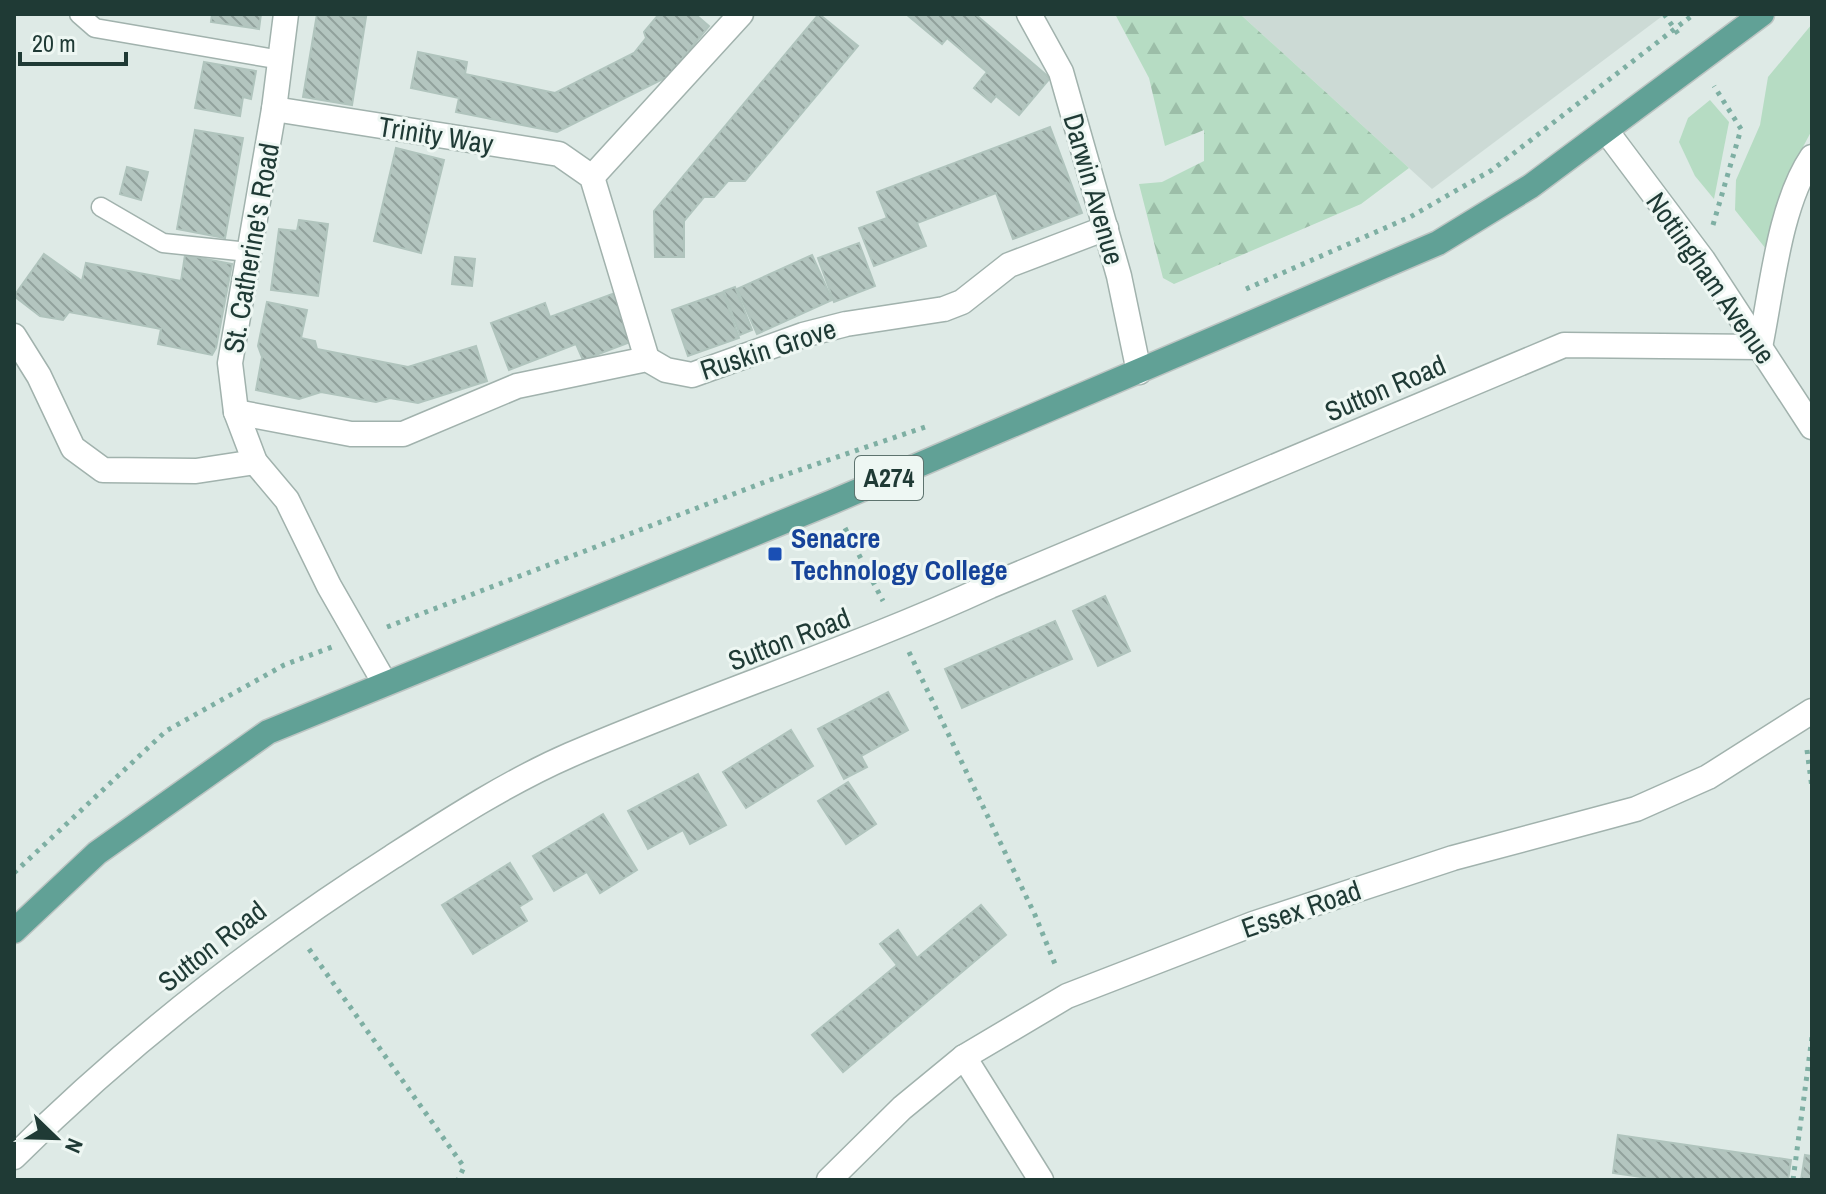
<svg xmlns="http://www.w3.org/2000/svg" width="1826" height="1194" font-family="'Archivo Narrow',sans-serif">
	<defs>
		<pattern id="forest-firs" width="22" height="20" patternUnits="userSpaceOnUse" patternTransform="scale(2)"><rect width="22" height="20" fill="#b6dcc3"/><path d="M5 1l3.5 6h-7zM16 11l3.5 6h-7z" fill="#9cbea8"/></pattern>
		<pattern id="building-back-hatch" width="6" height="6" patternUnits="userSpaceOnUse" patternTransform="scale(2)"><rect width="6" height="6" fill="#b3c5bf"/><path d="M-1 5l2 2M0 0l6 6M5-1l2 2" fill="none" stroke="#91a19c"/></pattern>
	</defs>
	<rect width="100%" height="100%" fill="#deeae6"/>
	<polygon fill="#ccdad5" points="1240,14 1665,14 1432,189"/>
	<g fill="#b6dcc3">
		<polygon points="1812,24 1812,130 1788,175 1770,254 1735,210 1736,180 1760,125 1768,77"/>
		<polygon points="1710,100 1729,122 1714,199 1695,176 1679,142 1688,118"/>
	</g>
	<polygon fill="url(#forest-firs)" points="1115,14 1240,14 1409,168 1361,204 1174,284 1163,278 1139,184 1162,182 1204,161 1204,130 1165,146 1149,78"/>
	<g fill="url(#building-back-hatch)" stroke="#b0c4bd" stroke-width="2">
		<polygon points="212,14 261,14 259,29 211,22"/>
		<polygon points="317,14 366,17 352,105 303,97"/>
		<polygon points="659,14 695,14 709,26 667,77 557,132 456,112 459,98 411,88 418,52 467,62 465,74 555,93 634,53 646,38 644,32"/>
		<polygon points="819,14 858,46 745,181 728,181 714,197 704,197 684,221 684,257 655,257 654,211"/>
		<polygon points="906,14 975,14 1050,78 1019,115 996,96 991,102 974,88 987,72 947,38 942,44"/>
		<polygon points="204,62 256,71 251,99 243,97 240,116 195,108"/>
		<polygon points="1050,127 1082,213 1013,239 996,193 917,223 926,246 874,266 859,228 887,218 877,192"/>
		<polygon points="195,130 243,138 225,238 177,229"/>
		<polygon points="396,148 444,160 421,253 374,241"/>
		<polygon points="127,167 148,172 141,200 120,194"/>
		<polygon points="299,220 328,224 318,296 271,290 279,229 297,231"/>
		<polygon points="859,243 875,286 834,302 818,258"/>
		<polygon points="44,254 82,281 86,263 181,281 185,255 232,264 216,348 212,355 158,344 161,329 145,326 69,312 63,320 40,316 14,296"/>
		<polygon points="812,255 832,300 757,334 737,289"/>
		<polygon points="455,257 475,259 472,286 452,284"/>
		<polygon points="735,287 752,330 740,335 724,291"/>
		<polygon points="723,292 739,338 688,356 672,310"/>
		<polygon points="615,293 633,341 583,360 576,344 509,370 491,323 545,303 550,317"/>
		<polygon points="267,302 307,310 301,338 315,341 317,349 408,367 476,346 487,381 418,403 390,398 376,402 321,392 299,399 256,390 262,357 258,346"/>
		<polygon points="1105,596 1130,651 1098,666 1073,611"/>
		<polygon points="1055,621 1072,659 962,708 945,669"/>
		<polygon points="888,692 908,730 861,756 867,767 844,779 818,729"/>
		<polygon points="791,730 813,766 746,808 723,772"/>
		<polygon points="698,774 726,825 690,844 683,830 648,849 628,811"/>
		<polygon points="848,782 876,824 846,844 818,801"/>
		<polygon points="603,814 637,870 600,893 587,872 554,891 533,856"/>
		<polygon points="510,863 532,899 519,907 527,921 473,954 442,905"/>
		<polygon points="981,905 1006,935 843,1072 812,1035 897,965 880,944 898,930 917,958"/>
		<polygon points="1618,1135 1791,1160 1788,1180 1662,1180 1613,1173"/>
		<polygon points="1805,1155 1812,1156 1812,1180 1801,1180"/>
	</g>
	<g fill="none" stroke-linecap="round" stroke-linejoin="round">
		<g stroke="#a1b2ad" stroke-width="21">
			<g id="service">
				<polyline points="79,14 95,28 281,60"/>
				<polyline points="101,207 163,243 248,252"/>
			</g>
		</g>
		<g stroke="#a1b2ad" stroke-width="27">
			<g id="minor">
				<polyline points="286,14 274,109 230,363 236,412 255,462 287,500 329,586 384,682"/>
				<polyline points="1029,14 1061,72 1119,276 1139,372"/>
				<polyline points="274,109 559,154 592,177 647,359"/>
				<polyline points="1607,132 1703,260 1812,427"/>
				<polyline points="592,177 741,14"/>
				<polyline points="14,336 39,376 73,448 103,470 196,471 255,462"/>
				<polyline points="236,412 351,434 403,434 517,386 647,359 666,370 692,375 803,335 846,324 944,309 962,302 1009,265 1106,228"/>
				<polyline points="964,1057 1041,1180"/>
				<path d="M14 1157C128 1043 256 944 392 857 448 821 508 782 570 755 709 695 853 649 990 586L1564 345 1760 347C1772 289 1779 206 1812 157"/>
				<polyline points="829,1180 902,1108 964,1057 1067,996 1253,924 1453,858 1636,809 1708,777 1812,711"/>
			</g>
		</g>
		<g stroke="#bcc4c2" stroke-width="27">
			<polyline id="primary" points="14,931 97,853 268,732 832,502 1438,243 1531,186 1762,14"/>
		</g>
		<g stroke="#7eafa3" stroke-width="5" stroke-dasharray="4 6" stroke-linecap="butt">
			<polyline points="1664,14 1681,38"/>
			<polyline points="1713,225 1741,129 1714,86"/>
			<polyline points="1246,289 1410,217 1492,170 1694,14"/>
			<polyline points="845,528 883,601"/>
			<polyline points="387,627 770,480 925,427"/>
			<polyline points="909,652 1035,915 1057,969"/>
			<polyline points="1807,750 1812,788"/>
			<polyline points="14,873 166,731 284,665 332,647"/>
			<polyline points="309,949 464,1167 458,1180"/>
			<polyline points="1793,1180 1812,1037"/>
		</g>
		<use href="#service" stroke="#fff" stroke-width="18"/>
		<use href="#minor" stroke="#fff" stroke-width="24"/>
		<use href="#primary" stroke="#61a196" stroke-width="24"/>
	</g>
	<rect fill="#1a4fb4" stroke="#eef7f3" stroke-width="3" x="767" y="546" width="16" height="16" rx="4"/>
	<g text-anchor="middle" stroke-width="6" stroke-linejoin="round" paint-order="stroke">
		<rect fill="#eef7f3" stroke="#5d736e" stroke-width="2" x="855" y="456" width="68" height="44" rx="6"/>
		<g font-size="26" font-weight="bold" fill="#1f3a35">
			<text x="889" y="487">A274</text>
		</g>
		<g font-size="28" fill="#1f3a35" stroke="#eef7f3">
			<text transform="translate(436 135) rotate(9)" y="10">Trinity Way</text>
			<text transform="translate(1094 189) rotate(74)" y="10">Darwin Avenue</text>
			<text transform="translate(251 248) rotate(-80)" y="10">St. Catherine's Road</text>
			<text transform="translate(1711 278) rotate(55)" y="10">Nottingham Avenue</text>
			<text transform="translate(768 349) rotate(-18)" y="10">Ruskin Grove</text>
			<text transform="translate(1385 388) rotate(-23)" y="10">Sutton Road</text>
			<text transform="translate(789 639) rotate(-21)" y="10">Sutton Road</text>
			<text transform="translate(1301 909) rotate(-19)" y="10">Essex Road</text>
			<text transform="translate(212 946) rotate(-38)" y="10">Sutton Road</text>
		</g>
		<g font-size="28" font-weight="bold" fill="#164399" stroke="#eef7f3" text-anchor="start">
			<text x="791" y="548">Senacre<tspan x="791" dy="32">Technology College</tspan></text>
		</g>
	</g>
	<rect width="1826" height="1194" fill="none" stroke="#1f3a35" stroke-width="32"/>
	<g transform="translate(56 1138) rotate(113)" stroke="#eef7f3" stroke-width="6" paint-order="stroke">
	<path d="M0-6L14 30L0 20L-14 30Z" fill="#1f3a35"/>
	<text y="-12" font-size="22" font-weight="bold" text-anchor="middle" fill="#1f3a35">N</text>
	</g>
	<path d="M20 52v12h106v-12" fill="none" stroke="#1f3a35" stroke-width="4"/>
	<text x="32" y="52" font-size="24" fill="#1f3a35" stroke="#eef7f3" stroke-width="6" paint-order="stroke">20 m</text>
</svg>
